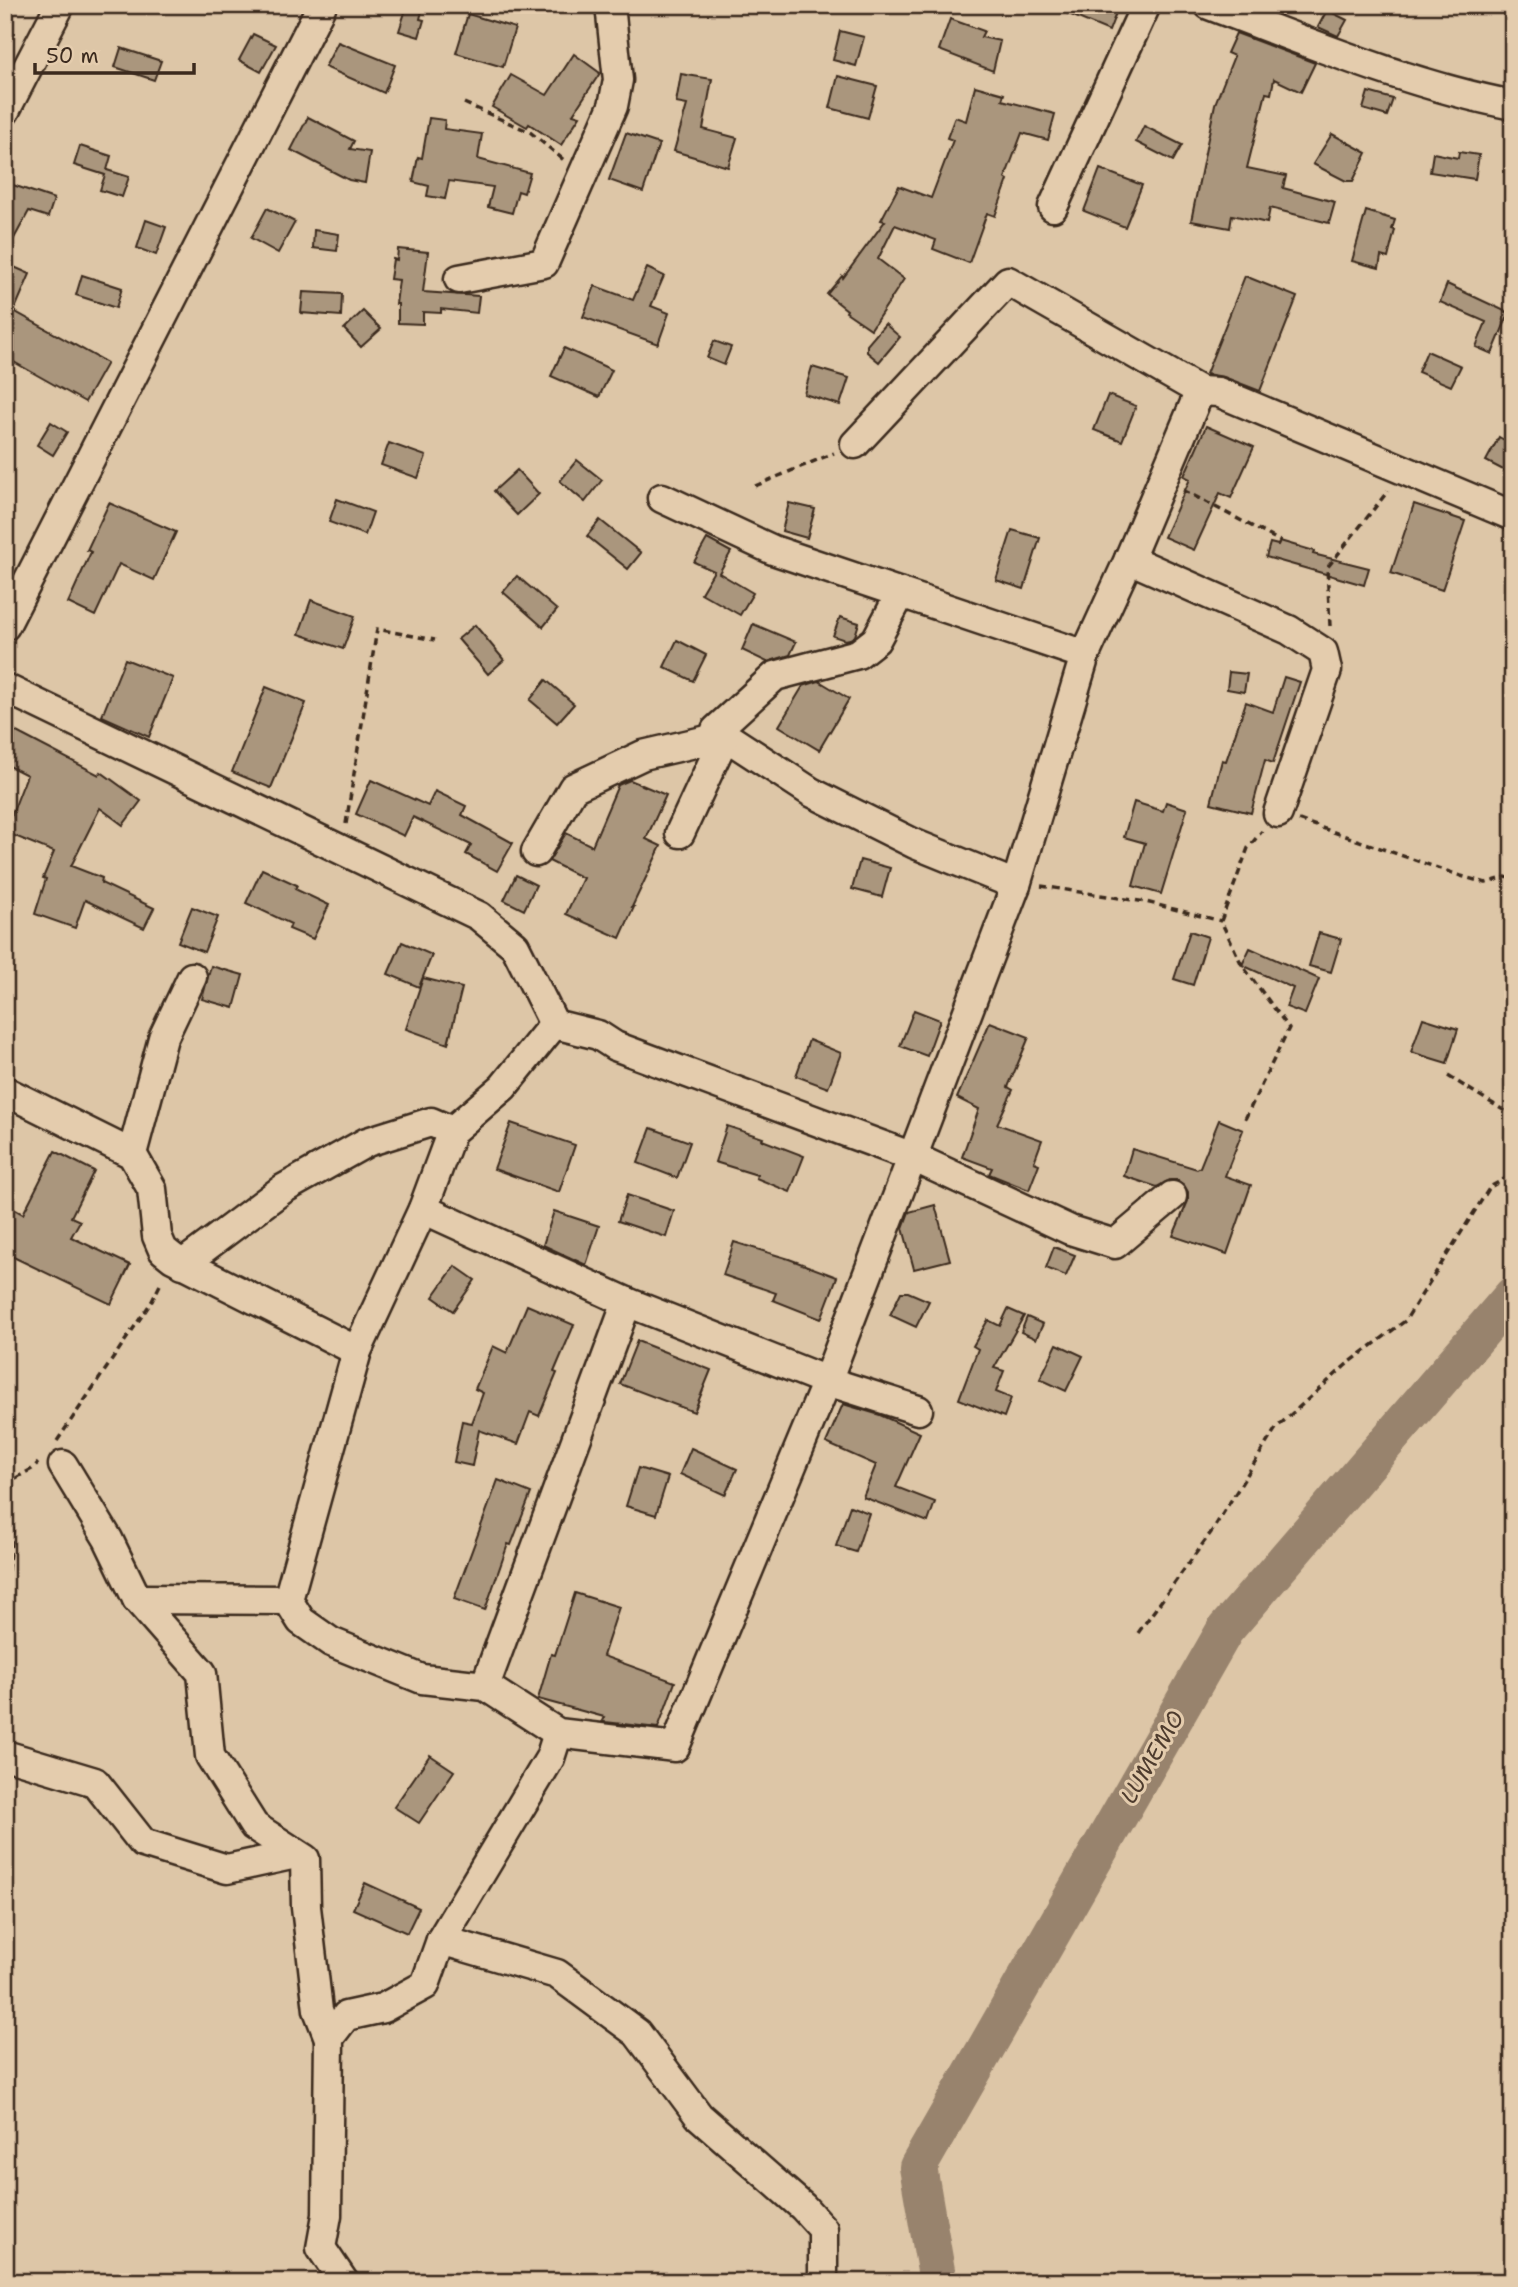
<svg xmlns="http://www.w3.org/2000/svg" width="1518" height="2287" font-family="'Shantell Sans',sans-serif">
	<rect width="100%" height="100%" fill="#ddc6a7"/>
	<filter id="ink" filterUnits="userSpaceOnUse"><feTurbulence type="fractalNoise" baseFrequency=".0143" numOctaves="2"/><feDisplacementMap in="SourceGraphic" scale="14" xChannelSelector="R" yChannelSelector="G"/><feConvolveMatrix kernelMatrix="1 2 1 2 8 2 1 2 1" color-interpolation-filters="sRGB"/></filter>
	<g filter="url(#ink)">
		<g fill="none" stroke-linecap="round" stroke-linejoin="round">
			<polyline stroke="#98836d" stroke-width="38" points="938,2282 918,2167 1225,1630 1513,1295"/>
		</g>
		<g fill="#aa967d" stroke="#3b2a1e" stroke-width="2">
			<polygon points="1047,5 1119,5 1109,31"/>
			<polygon points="407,6 422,11 420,19 424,20 419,37 399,31"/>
			<polygon points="1327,10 1347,20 1338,36 1318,27"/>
			<polygon points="468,14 515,28 503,67 456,53"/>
			<polygon points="950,19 984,31 981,37 1000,41 993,71 939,50"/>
			<polygon points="840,31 864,37 856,66 833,60"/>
			<polygon points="1236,33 1315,63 1301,92 1274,79 1271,94 1266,93 1247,168 1286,176 1283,188 1335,202 1329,223 1270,208 1267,223 1232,215 1230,228 1191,221 1215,104 1234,56 1227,53"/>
			<polygon points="253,34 276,45 261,72 239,60"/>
			<polygon points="338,42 395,65 384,93 325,67"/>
			<polygon points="121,48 161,61 154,80 115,67"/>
			<polygon points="574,54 600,73 573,114 580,116 561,145 529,124 527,127 492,107 511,75 547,95"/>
			<polygon points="681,74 712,79 703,129 737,138 728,167 674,151 687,105 676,103"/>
			<polygon points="838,76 877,86 868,118 830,108"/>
			<polygon points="975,86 1004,94 1002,100 1055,114 1048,140 1022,133 1005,178 1008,180 995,216 987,213 969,263 933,249 936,240 895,225 878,259 904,279 871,329 846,312 847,310 827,294 842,276 843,278 885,221 881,220 899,186 931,198 953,140 947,138 955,117 966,121"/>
			<polygon points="1368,92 1393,99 1387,116 1363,109"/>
			<polygon points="308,117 354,141 350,149 370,152 365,183 349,180 291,150"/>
			<polygon points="429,118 445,120 444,129 482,134 478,159 530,173 524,193 518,191 512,213 488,207 493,187 449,181 445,199 427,196 429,186 413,182 418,157 422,158"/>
			<polygon points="1144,126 1182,145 1173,161 1136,142"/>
			<polygon points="626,133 659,144 643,192 609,180"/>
			<polygon points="1332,134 1367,153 1353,181 1346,181 1313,164"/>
			<polygon points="80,146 111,156 107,170 129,177 122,197 100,190 105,175 74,165"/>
			<polygon points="1459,152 1479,155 1475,179 1430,172 1433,153 1458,158"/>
			<polygon points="1100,169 1142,185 1125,227 1084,211"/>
			<polygon points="10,184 54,199 48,217 29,211 5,255 5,197"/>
			<polygon points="267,208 295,222 278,253 251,238"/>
			<polygon points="1366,211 1395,220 1392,229 1395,230 1388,258 1381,256 1379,268 1352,261"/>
			<polygon points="146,220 166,227 156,255 137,248"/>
			<polygon points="314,230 339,234 337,251 313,248"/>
			<polygon points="398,249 428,252 423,292 479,296 477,313 441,309 441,313 423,312 423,324 398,323 398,304 396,304 399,280 390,279 393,259 397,260"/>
			<polygon points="5,263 30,274 14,311 107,363 85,402 5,357"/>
			<polygon points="647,268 664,276 651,306 669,313 658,344 583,317 595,286 633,300"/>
			<polygon points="82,275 122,288 116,308 76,295"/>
			<polygon points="1245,276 1297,297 1260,391 1224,377 1206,374"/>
			<polygon points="1447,284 1509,313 1492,354 1476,347 1486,322 1440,302"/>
			<polygon points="303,292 342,294 341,316 301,313"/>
			<polygon points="363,311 381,329 361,347 344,329"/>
			<polygon points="885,324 900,337 879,362 867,352 867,345"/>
			<polygon points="714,341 731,347 724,365 707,358"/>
			<polygon points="564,348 612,370 599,397 551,376"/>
			<polygon points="1427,351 1461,366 1451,386 1418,372"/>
			<polygon points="812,367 849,378 840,405 804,394"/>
			<polygon points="1108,395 1136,406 1122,441 1094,430"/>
			<polygon points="51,422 67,432 53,455 37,445"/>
			<polygon points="1206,426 1254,447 1231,498 1220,493 1194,550 1164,537 1190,479 1184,476"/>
			<polygon points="1499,437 1513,445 1513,475 1486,461"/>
			<polygon points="389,443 426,456 418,478 381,465"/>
			<polygon points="577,460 602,480 585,502 560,481"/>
			<polygon points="517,470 539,494 517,515 494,491"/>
			<polygon points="337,499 373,512 365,535 329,522"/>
			<polygon points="109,503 176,532 154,580 119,564 95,616 68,603 91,552 87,550"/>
			<polygon points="789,503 815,509 807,538 782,531"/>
			<polygon points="1414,504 1465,521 1442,590 1391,573"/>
			<polygon points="600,520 641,553 628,569 587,536"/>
			<polygon points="1012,530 1040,538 1024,589 996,580"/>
			<polygon points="707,539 731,552 719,573 753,593 740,615 701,593 714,571 694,562"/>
			<polygon points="1280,541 1314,551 1313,554 1369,568 1364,585 1266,557 1270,543 1278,545"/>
			<polygon points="517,576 557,610 543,627 503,592"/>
			<polygon points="311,600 355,616 343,649 299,634"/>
			<polygon points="840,617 859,623 855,636 850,639 845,640 833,636"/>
			<polygon points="753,624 796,642 790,655 767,662 742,650"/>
			<polygon points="475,625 504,660 488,674 458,639"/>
			<polygon points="677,640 706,655 693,681 664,667"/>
			<polygon points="125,659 173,678 149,737 102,716"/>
			<polygon points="1229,672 1247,674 1244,692 1227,689"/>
			<polygon points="1284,677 1300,682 1273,763 1265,760 1251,813 1211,803 1222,760 1226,761 1246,702 1273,712"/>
			<polygon points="546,680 574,704 557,723 530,700"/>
			<polygon points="819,681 849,699 819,750 779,726 803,686"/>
			<polygon points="266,687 306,703 271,788 232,772"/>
			<polygon points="5,726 99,775 101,772 141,801 123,825 100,808 71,866 102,878 101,883 154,908 144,928 85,900 75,928 35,914 46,879 43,878 54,852 5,832 27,775 5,764"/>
			<polygon points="371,780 428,806 435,791 466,806 462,815 513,843 497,871 466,854 471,845 413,817 404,836 356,814"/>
			<polygon points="630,780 666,795 646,839 661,846 632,907 634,907 620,938 566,914 583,878 549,861 566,833 592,846 618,785"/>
			<polygon points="1134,802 1163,811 1166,802 1187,809 1161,894 1133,886 1145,843 1124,837"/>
			<polygon points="860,860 890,868 882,897 852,889"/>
			<polygon points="262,869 297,885 295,889 329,905 313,939 289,929 291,924 246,903"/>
			<polygon points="516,875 536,885 524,910 504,900"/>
			<polygon points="192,907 218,917 204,952 178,942"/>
			<polygon points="1190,931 1208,937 1193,985 1174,979"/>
			<polygon points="1319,933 1341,939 1331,972 1309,966"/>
			<polygon points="402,942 432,955 419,987 388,974"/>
			<polygon points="1250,948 1319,979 1305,1014 1286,1007 1293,988 1242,965"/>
			<polygon points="211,966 243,975 234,1008 202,999"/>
			<polygon points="423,978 462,988 448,1044 406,1029"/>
			<polygon points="914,1010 940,1020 927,1056 900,1046"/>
			<polygon points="1423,1018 1458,1029 1447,1063 1411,1052"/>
			<polygon points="990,1022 1029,1037 1008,1087 1013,1090 997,1124 1042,1140 1034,1162 1039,1164 1029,1190 989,1174 992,1168 962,1157 979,1109 957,1098"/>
			<polygon points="809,1040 841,1053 828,1088 796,1076"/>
			<polygon points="1219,1120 1243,1130 1225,1176 1251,1185 1227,1254 1173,1236 1188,1201 1188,1192 1184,1185 1177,1180 1170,1180 1157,1187 1124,1176 1132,1149 1197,1169 1200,1167"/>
			<polygon points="511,1123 575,1145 559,1192 494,1169"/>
			<polygon points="727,1126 763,1138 762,1140 804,1156 790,1192 756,1178 757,1175 715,1162"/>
			<polygon points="651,1128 690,1142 677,1178 638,1163"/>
			<polygon points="55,1151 94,1171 71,1217 80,1221 71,1237 130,1265 111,1304 5,1253 5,1204 23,1214"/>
			<polygon points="627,1195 674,1211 666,1237 618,1221"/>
			<polygon points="935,1205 950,1260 914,1269 903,1228 909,1212"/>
			<polygon points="554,1211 599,1226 586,1265 543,1245"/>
			<polygon points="734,1242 789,1259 837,1277 821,1319 773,1300 776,1293 723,1275"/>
			<polygon points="1054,1247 1075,1255 1066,1276 1046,1268"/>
			<polygon points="455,1266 475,1280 453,1311 433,1297"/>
			<polygon points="901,1292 908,1292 929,1301 916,1327 890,1315"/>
			<polygon points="527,1305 574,1325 554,1372 557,1373 539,1416 530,1412 518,1444 479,1430 472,1466 454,1462 462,1421 472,1423 483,1393 475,1389 493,1346 507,1353"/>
			<polygon points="1008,1309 1024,1316 994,1368 1004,1371 996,1392 1011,1398 1004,1417 959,1399 978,1349 973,1346 988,1320 1000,1326"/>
			<polygon points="1027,1317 1043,1324 1036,1339 1021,1332"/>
			<polygon points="637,1341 711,1370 694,1412 620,1384"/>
			<polygon points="1057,1344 1083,1356 1066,1391 1040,1379"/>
			<polygon points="843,1404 880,1415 920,1433 896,1487 935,1502 928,1522 863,1497 876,1465 826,1443"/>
			<polygon points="691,1448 737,1469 725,1495 680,1474"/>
			<polygon points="638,1468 668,1477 656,1515 626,1506"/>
			<polygon points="498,1480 531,1493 511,1545 508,1544 485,1610 454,1599"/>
			<polygon points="850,1506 869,1513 856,1552 836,1546"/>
			<polygon points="575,1593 619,1607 603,1656 675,1682 658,1728 605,1722 602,1721 604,1717 538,1699 551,1654 555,1655"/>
			<polygon points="430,1755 454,1771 419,1823 394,1807"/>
			<polygon points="365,1883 419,1908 407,1933 353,1909"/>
		</g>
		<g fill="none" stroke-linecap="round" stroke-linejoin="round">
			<g stroke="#3b2a1e" stroke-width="33">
				<g id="minor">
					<path d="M1209 5C1308 42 1409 85 1513 105"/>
					<polyline points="5,111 60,5"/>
					<polyline points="1053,207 1146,5"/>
					<polyline points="459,279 544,263 613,106 618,80 610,5"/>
					<polyline points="855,444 1008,281 1200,391 1218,392 1513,516"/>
					<polyline points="662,498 773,550 1085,655"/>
					<polyline points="1129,559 1289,630 1323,652 1327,670 1278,813"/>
					<polyline points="901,593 876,640 858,654 775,676 716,730 811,792 915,844 1016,885"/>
					<polyline points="5,626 322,5"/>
					<polyline points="5,688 479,916 515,946 554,1024 598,1035 615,1046 913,1157 1070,1230 1115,1244 1172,1196"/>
					<polyline points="680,833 725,736"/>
					<polyline points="536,852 573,788 643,755 725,736"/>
					<polyline points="554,1024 503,1087 452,1131 423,1209 357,1351 288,1600 301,1621 331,1642 422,1679 485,1686 558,1733 675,1747 827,1381 1016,885 1085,655 1129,559 1200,391"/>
					<polyline points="5,1091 132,1154 152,1189 157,1236 163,1250 173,1258 357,1351"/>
					<polyline points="132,1154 163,1038 192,977"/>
					<polyline points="423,1209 627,1302 827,1381 918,1410"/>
					<polyline points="183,1264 283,1189 367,1142 431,1122 452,1131"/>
					<polyline points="63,1465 108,1539 137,1599 202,1673 210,1756 254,1826 305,1859 306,1907 318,2010 329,2038"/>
					<polyline points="137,1599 288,1600"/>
					<polyline points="485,1686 627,1302"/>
					<polyline points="5,1755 95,1782 143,1843 227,1869 296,1854"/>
					<polyline points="441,1940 557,1974 637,2033 699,2116 803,2207 823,2229 823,2282"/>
					<polyline points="344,2282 321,2248 327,2215 329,2038 346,2016 383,2008 425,1985 441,1940 550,1758 558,1733"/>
				</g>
			</g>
			<g stroke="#3b2a1e" stroke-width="3.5" stroke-dasharray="7 5" stroke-linecap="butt">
				<polyline points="464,103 530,132 565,161"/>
				<polyline points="755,486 834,453"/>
				<polyline points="1183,490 1280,541"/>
				<polyline points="1330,626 1327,568 1388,491"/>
				<polyline points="1299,820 1461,876 1486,883 1506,877 1513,880"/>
				<polyline points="346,824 377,629 435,640"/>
				<polyline points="1041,886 1146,902 1221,921"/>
				<polyline points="1448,1076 1513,1116"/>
				<polyline points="1245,1119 1289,1028 1242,965 1221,921 1248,848 1262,831"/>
				<polyline points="57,1441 152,1301 162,1281"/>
				<polyline points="5,1484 32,1469 38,1463"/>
				<polyline points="5,1519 13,1529 5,1593"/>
				<polyline points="1138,1633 1212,1531 1276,1428 1346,1365 1405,1321 1490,1187 1513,1174"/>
			</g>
			<use href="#minor" stroke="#e4ccad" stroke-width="28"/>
		</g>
	</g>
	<g text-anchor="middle" stroke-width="6" stroke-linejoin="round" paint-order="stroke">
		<g font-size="23" font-style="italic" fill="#4e3c2e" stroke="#e4ccad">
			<text transform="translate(1152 1757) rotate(-60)" y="8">LUMEMO</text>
		</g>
	</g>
	<rect width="1518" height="2287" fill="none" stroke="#e4ccad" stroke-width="28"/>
	<rect x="14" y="14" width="1490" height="2259" fill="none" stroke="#3b2a1e" stroke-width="2.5" filter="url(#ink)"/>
	<path d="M35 63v10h159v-10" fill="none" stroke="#3b2a1e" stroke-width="3.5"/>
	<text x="46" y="63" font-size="21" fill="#3b2a1e" stroke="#e4ccad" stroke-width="5" paint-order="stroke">50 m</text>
</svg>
